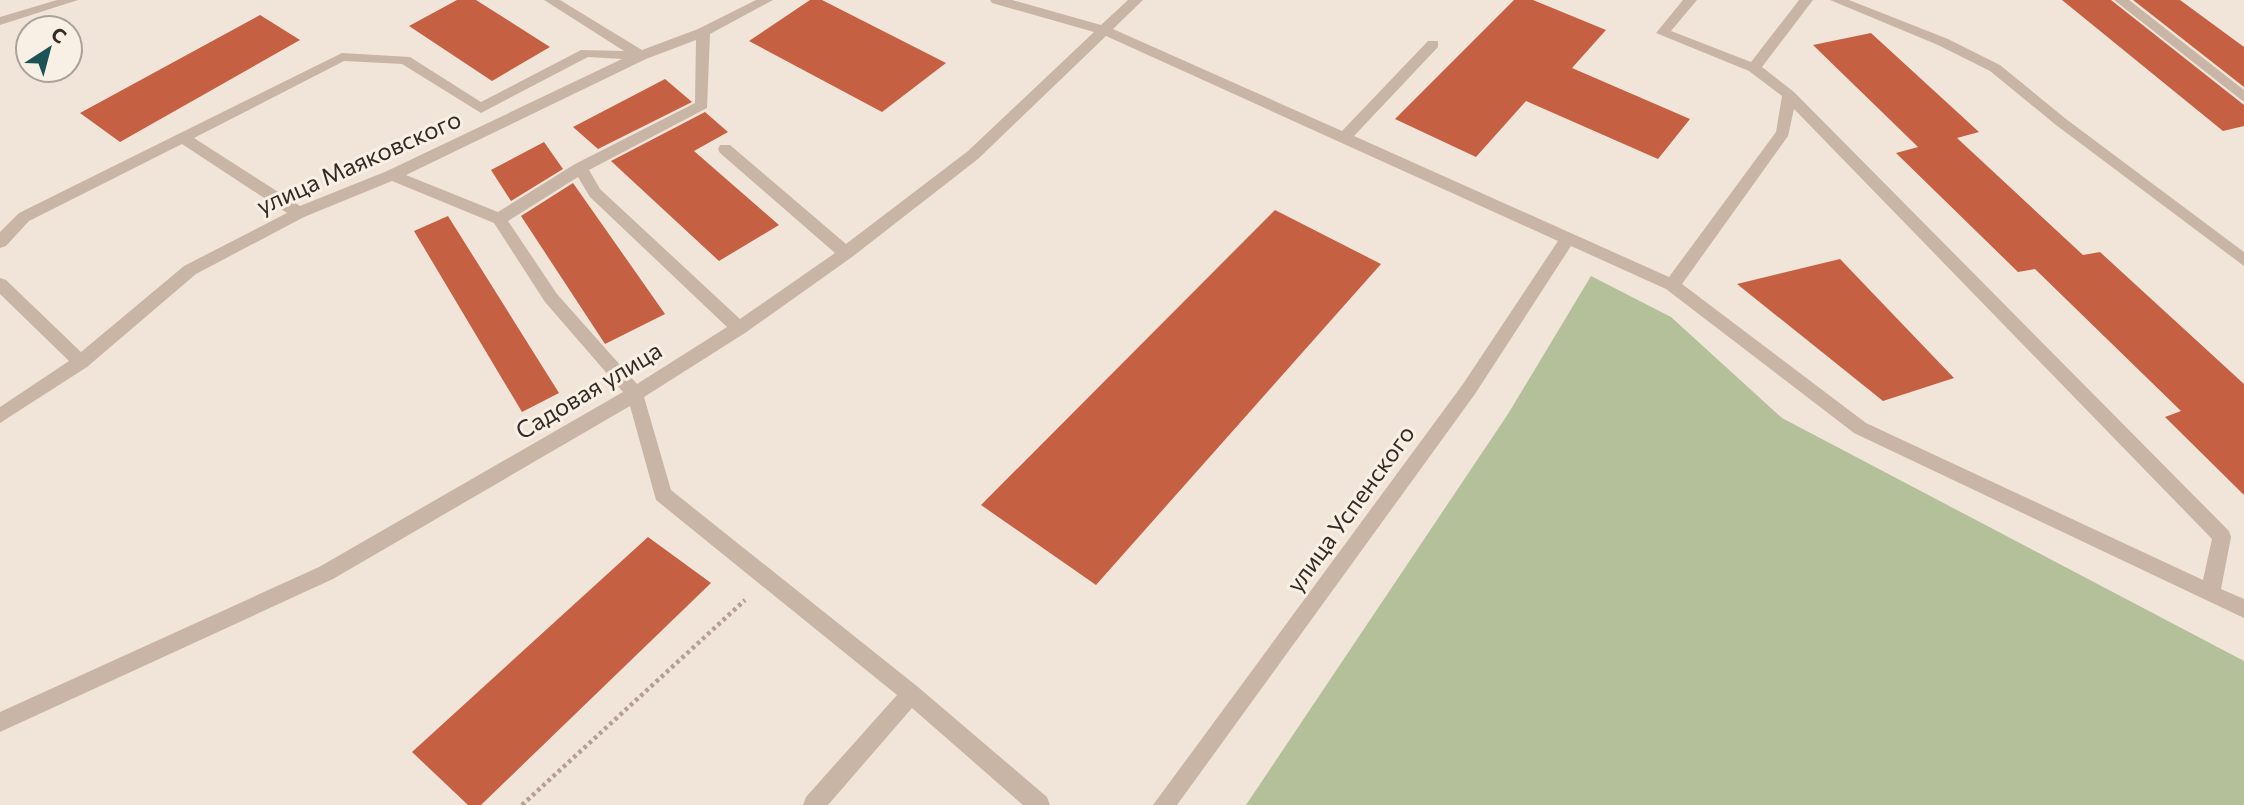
<svg xmlns="http://www.w3.org/2000/svg" width="2244" height="805" font-family="Commissioner,sans-serif">
	<rect width="100%" height="100%" fill="#f1e5d9"/>
	<polygon fill="#b4c09a" points="1591,276 1671,317 1782,418 2244,661 2244,805 1246,805 1508,414"/>
	<g fill="#c66043">
		<polygon points="457,0 476,0 550,47 492,81 409,26"/>
		<polygon points="810,0 822,0 946,63 882,112 749,41"/>
		<polygon points="1514,0 1533,0 1606,30 1572,68 1690,119 1658,159 1526,101 1476,157 1395,119"/>
		<polygon points="2062,0 2111,0 2244,105 2244,126 2223,131"/>
		<polygon points="2133,0 2180,0 2244,47 2244,87"/>
		<polygon points="260,15 300,40 120,142 80,113"/>
		<polygon points="1871,33 1979,132 1957,138 2083,255 2100,252 2244,384 2244,495 2165,417 2181,411 2035,269 2018,272 1896,153 1918,147 1813,45"/>
		<polygon points="665,79 692,102 598,149 573,127"/>
		<polygon points="705,112 728,132 694,151 779,225 719,261 611,161"/>
		<polygon points="544,142 563,169 511,201 491,170"/>
		<polygon points="573,183 665,314 605,344 521,216"/>
		<polygon points="1275,210 1381,264 1096,585 981,505"/>
		<polygon points="448,216 559,393 522,412 414,231"/>
		<polygon points="1840,259 1954,378 1883,401 1737,284"/>
		<polygon points="648,537 711,583 481,805 468,805 412,752"/>
	</g>
	<g fill="none" stroke-linecap="round" stroke-linejoin="round">
		<polyline stroke="#b59f90" stroke-width="4.5" stroke-dasharray="3.5 3.5" stroke-linecap="butt" points="522,805 745,600"/>
		<g fill="#c9b5a5" fill-rule="evenodd">
			<polygon points="57,0 78,0 0,25 0,17"/>
			<path d="M544 0H560L642 50 698 29 756 0H773L710 34 707 108 589 170 600 189 740 319 835 253 720 153 718 149 720 145H730L846 244 968 151 1094 32 992 3 990 0H1012L1101 25 1128 0H1143L1113 29 1342 131 1428 41H1438V47L1354 136 1669 277 1776 132 1782 96 1749 71 1656 33 1683 0H1697L1671 31 1751 62 1799 0H1813L1762 67 1794 92 2229 531 2231 537 2221 589 2244 599V618L1854 433 1666 289 1571 246 1475 394 1177 805H1153L1463 384 1558 241 1106 36 978 159 852 257 745 333 644 397 671 490 918 687 1047 797 1050 805H1023L912 708 828 805H803L806 797 897 695 656 500 630 406 333 579 0 732V712L319 567 623 392 545 302 494 223 392 181 304 217 196 274 87 367 0 423V407L69 361 0 294V278L6 280 81 352 184 266 287 213 182 144 29 221 6 246 0 248V232L19 213 342 53 410 57 481 102 581 50 624 51ZM696 40 695 103 575 164 498 212 406 175 646 59ZM588 57 622 59 387 171 300 206 194 138 344 61 402 64 481 113ZM1794 109 2212 539 2203 580 1866 423 1682 284 1788 136ZM578 177 590 197 727 327 637 384 557 294 508 221Z"/>
			<polygon points="1830,0 1849,0 1948,39 2000,65 2066,119 2244,252 2244,266 2056,125 1990,71 1938,45"/>
			<polygon points="2114,0 2129,0 2244,90 2244,102"/>
		</g>
	</g>
	<g text-anchor="middle" stroke-width="6" stroke-linejoin="round" paint-order="stroke">
		<g font-size="24" fill="#352b27" stroke="#f9f0e5">
			<text transform="translate(359 163) rotate(-24)" y="8">улица Маяковского</text>
			<text transform="translate(589 391) rotate(-31)" y="8">Садовая улица</text>
			<text transform="translate(1351 509) rotate(-54)" y="8">улица Успенского</text>
		</g>
	</g>
	<g transform="translate(49 49) rotate(36)"><circle r="33" fill="#f9f0e5" stroke="#aba199" stroke-width="2"/>
	<path d="M0-5L12 26L0 18L-12 26Z" fill="#1c5356"/>
	<text y="-10" font-size="19" font-weight="bold" text-anchor="middle" fill="#352b27">С</text>
	</g>
</svg>
